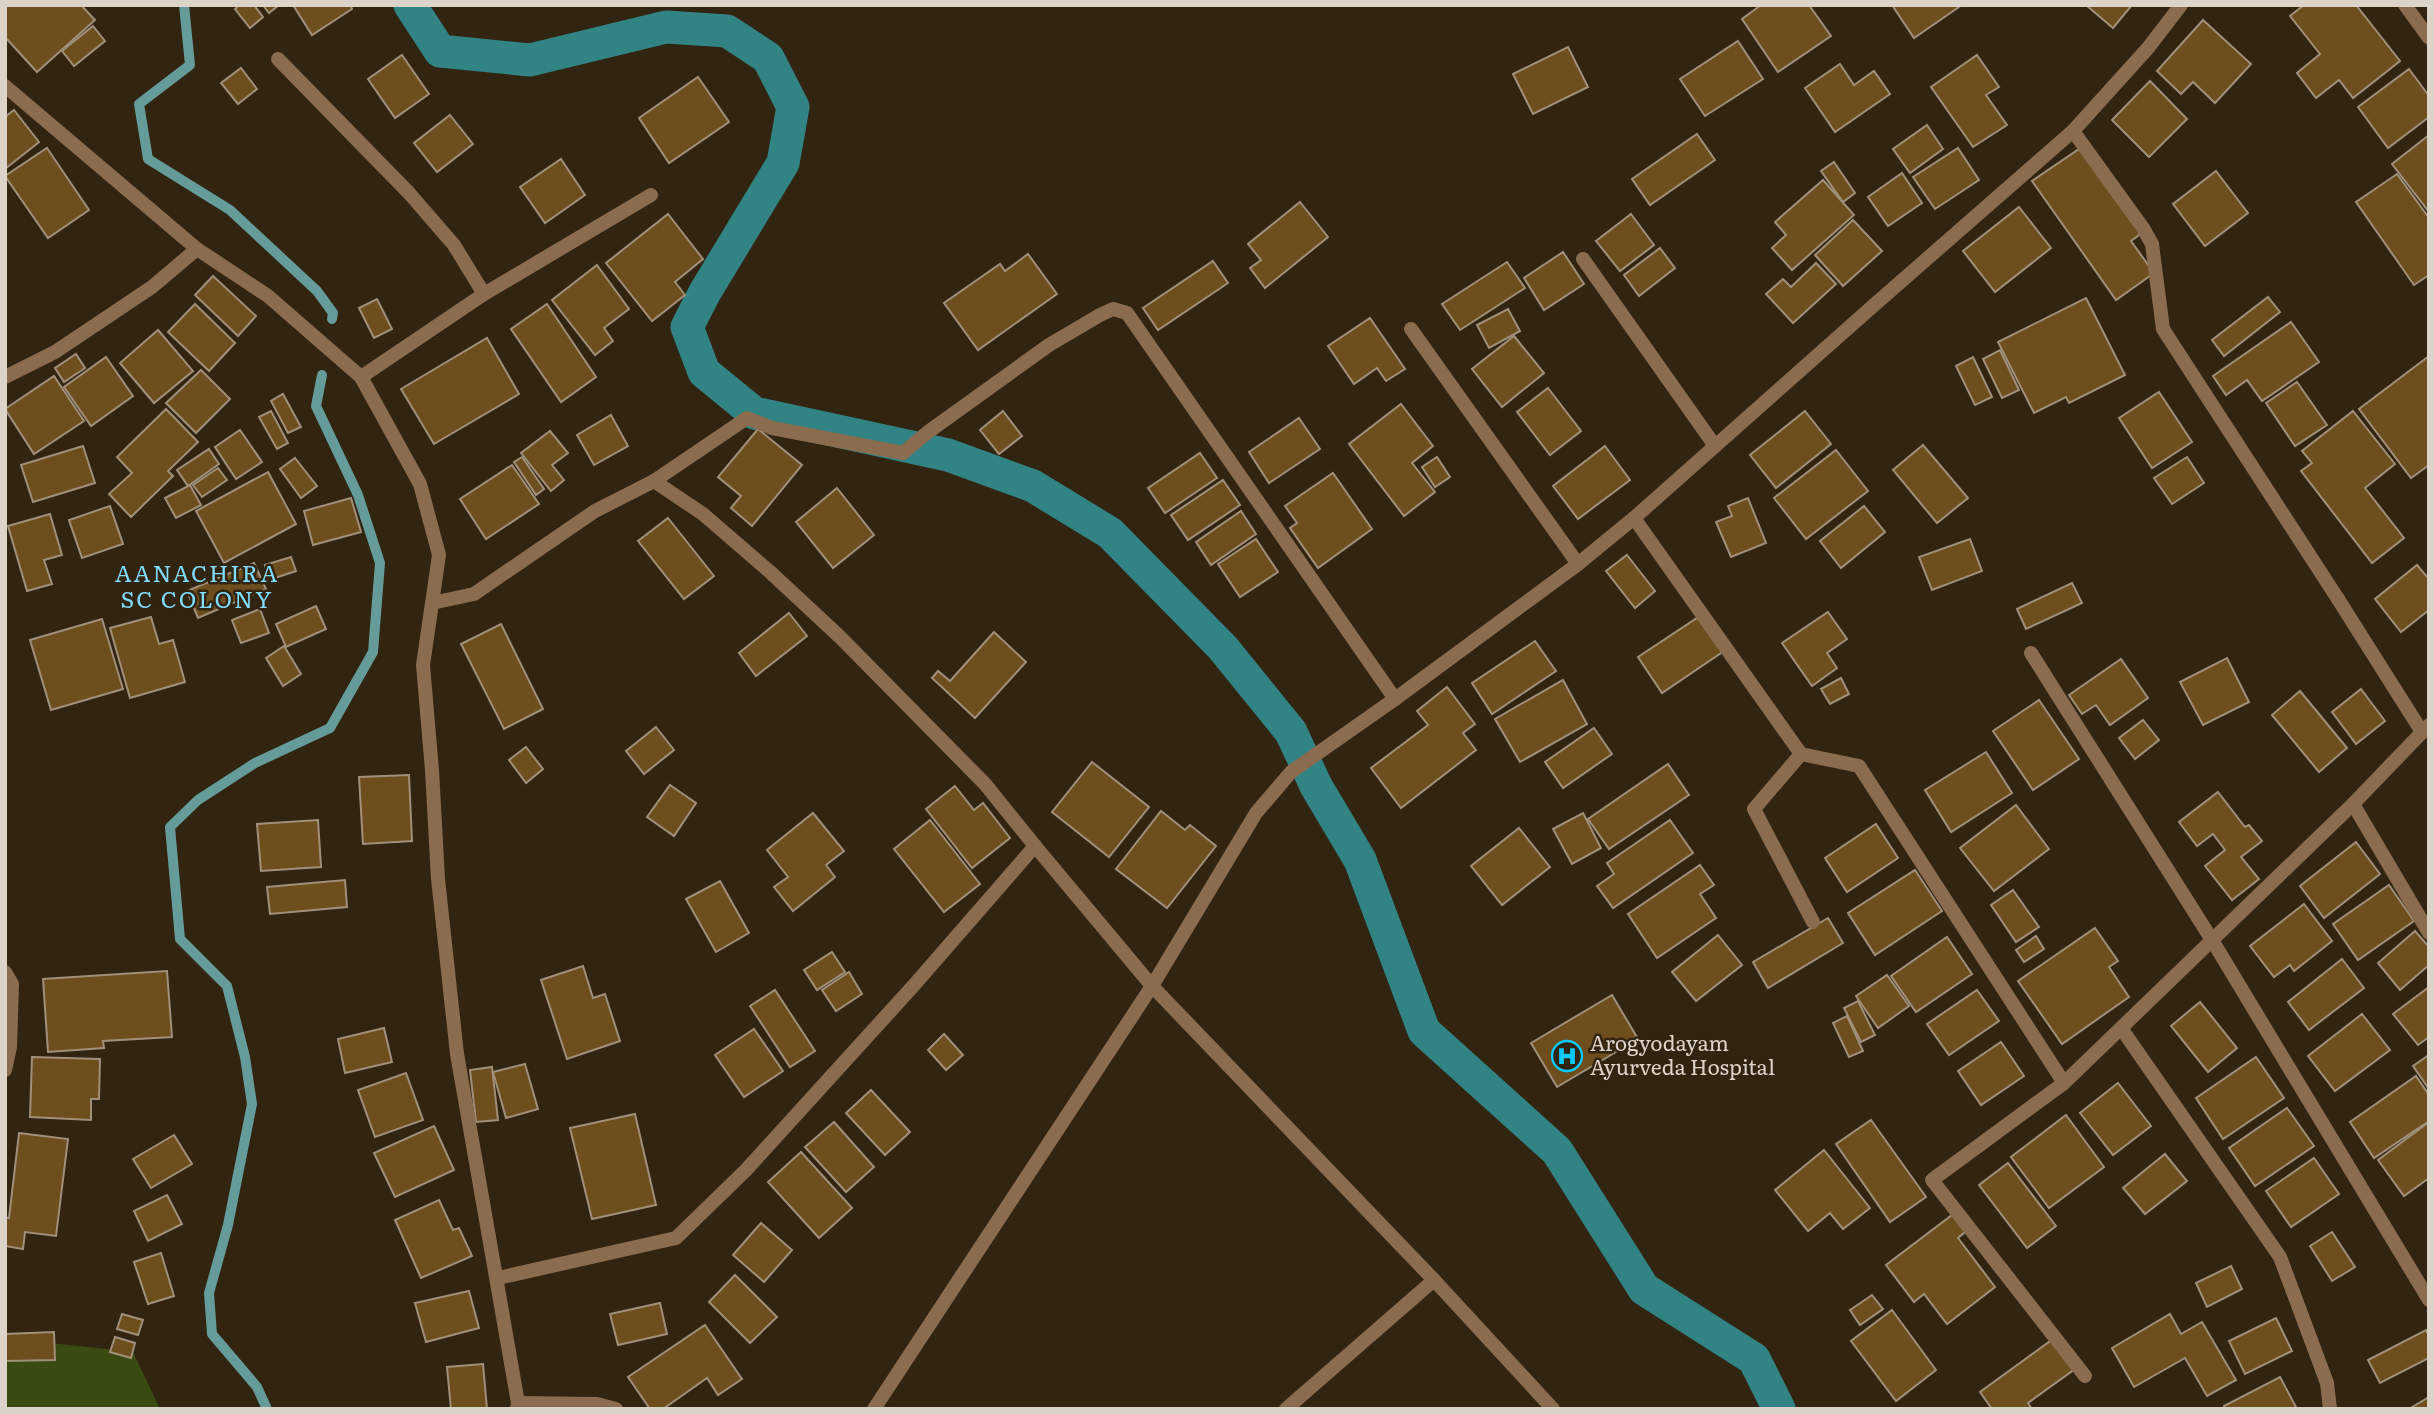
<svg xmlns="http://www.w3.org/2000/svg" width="2434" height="1414" font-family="Literata,serif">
	<rect width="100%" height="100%" fill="#312411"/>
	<polygon fill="#394b10" points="5,1338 133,1352 160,1409 5,1409"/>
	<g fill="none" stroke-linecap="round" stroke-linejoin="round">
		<g stroke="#659b98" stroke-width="10">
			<polyline points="184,5 190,65 139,104 148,159 230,210 317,291 333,313 332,319"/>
			<polyline points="267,1409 257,1387 212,1334 209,1293 228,1225 252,1104 245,1057 227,986 180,939 170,827 198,800 255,763 330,728 373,652 380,563 358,495 316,406 322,375"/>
		</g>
		<polyline stroke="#328383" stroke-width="33" points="410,5 440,51 530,60 666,27 727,31 768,58 793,107 783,163 705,292 687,327 704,372 754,413 948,455 1033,486 1110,533 1223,648 1291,732 1316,786 1360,860 1424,1031 1557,1151 1644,1289 1754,1359 1779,1409"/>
	</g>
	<g fill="#6e4e1d" stroke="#a0907b" stroke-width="2">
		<polygon points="5,5 81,5 95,20 37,72 5,37"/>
		<polygon points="239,5 254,5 263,17 250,28 235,9"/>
		<polygon points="263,5 279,5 269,13"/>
		<polygon points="293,5 350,5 352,9 312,35"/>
		<polygon points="1761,5 1809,5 1831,36 1778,72 1742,19"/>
		<polygon points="1892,5 1958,5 1959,7 1914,38"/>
		<polygon points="2086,5 2132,5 2113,28"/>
		<polygon points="2304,5 2356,5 2400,61 2353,98 2339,80 2316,98 2297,73 2320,54 2290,16"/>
		<polygon points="2203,20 2251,64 2215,103 2193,82 2181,94 2157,71"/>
		<polygon points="93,26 105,41 74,66 62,51"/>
		<polygon points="1738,41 1763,79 1705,116 1680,79"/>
		<polygon points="1568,47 1588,87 1533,114 1513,74"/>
		<polygon points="402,55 429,94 395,118 368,79"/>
		<polygon points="1977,55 1999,87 1986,95 2007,125 1973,147 1931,87"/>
		<polygon points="1840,64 1854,85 1874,71 1890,94 1835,132 1805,88"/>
		<polygon points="241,68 257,89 238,104 221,83"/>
		<polygon points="2409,69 2429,96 2429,117 2388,148 2358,107"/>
		<polygon points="698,77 729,122 669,163 639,118"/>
		<polygon points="2150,81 2187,119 2149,157 2112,120"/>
		<polygon points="14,110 39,142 5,169 5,117"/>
		<polygon points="450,115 473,144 437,172 414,143"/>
		<polygon points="1927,125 1943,149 1910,173 1893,149"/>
		<polygon points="1697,134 1715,160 1650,205 1632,179"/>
		<polygon points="2429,135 2429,212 2392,164"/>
		<polygon points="2082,147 2142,233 2131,241 2154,273 2116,300 2032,181"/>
		<polygon points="47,148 89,210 48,238 5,176"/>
		<polygon points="1958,148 1979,180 1935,209 1913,177"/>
		<polygon points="561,159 585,195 545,223 520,187"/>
		<polygon points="1834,162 1855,193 1843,202 1821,171"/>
		<polygon points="2216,171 2248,213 2205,246 2173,204"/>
		<polygon points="1902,173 1922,203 1888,226 1868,197"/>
		<polygon points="2397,174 2429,218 2429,275 2414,285 2356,202"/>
		<polygon points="1823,180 1854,215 1792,270 1772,248 1786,235 1775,222"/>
		<polygon points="1300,202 1328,237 1265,288 1250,268 1261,260 1248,244"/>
		<polygon points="2019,207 2051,248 1995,292 1963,251"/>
		<polygon points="668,214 703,259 675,282 685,295 652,321 606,263"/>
		<polygon points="1631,214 1654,245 1620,271 1596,241"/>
		<polygon points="1853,220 1882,251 1843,286 1815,255"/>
		<polygon points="1660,248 1675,268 1639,296 1624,275"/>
		<polygon points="1563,252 1584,284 1544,310 1524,278"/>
		<polygon points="1028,254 1057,294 978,350 944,303 1000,264 1005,271"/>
		<polygon points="1213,261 1228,283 1158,330 1143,308"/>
		<polygon points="1507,262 1525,288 1460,330 1442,304"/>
		<polygon points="1816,263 1836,284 1793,323 1766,294 1783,279 1791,287"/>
		<polygon points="597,265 629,309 604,328 613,341 595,355 552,300"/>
		<polygon points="213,276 256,316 238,336 195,295"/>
		<polygon points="2268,297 2280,312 2224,356 2212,340"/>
		<polygon points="2086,298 2125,375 2069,403 2066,397 2034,413 1998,342"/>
		<polygon points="377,299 392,329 374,338 359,308"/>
		<polygon points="195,304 235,343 209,371 168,332"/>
		<polygon points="547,304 596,377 561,402 511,329"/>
		<polygon points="1508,309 1520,331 1489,348 1477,325"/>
		<polygon points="1370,318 1405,369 1386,381 1377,368 1354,384 1328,346"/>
		<polygon points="2291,322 2319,362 2262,401 2247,380 2226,395 2213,376"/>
		<polygon points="158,330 193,371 154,403 120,363"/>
		<polygon points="1514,336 1544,373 1502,407 1472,369"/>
		<polygon points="487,338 519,394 434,444 401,389"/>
		<polygon points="2000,350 2019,390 2002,398 1983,359"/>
		<polygon points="76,354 85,368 64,382 55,368"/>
		<polygon points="2429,356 2429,465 2411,478 2359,409"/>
		<polygon points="106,357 133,396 91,426 64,387"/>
		<polygon points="1973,357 1992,397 1975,405 1956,366"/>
		<polygon points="201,370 230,399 196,433 166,403"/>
		<polygon points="54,376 84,421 34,454 5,409"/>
		<polygon points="2297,382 2327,425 2295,446 2266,403"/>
		<polygon points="1548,388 1581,431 1550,455 1517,412"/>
		<polygon points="2159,392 2192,442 2152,468 2119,418"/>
		<polygon points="283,394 301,427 288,433 271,401"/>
		<polygon points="1401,404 1433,446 1412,463 1435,492 1404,516 1349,444"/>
		<polygon points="166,409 198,442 168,471 173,476 131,517 109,494 132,473 117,457"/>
		<polygon points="271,411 288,443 277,449 259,417"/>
		<polygon points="1003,411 1022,436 999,454 980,430"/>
		<polygon points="1805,411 1831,444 1776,488 1750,455"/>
		<polygon points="2353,411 2395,464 2365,488 2404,538 2372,563 2301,471 2312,463 2302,451"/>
		<polygon points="611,415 628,446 594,465 577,435"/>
		<polygon points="1299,418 1320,449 1269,483 1249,452"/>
		<polygon points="758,429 802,465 752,526 731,508 741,496 718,477"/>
		<polygon points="240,430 262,462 236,479 215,447"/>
		<polygon points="550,431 568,453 552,465 564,480 551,491 521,453"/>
		<polygon points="1923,445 1968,498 1937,523 1893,470"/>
		<polygon points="83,446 95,483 33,502 21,465"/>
		<polygon points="1605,446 1630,480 1578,519 1553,486"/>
		<polygon points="209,449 219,464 188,486 177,470"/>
		<polygon points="1836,450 1868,491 1806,539 1774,498"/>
		<polygon points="1200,453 1217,478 1165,513 1148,488"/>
		<polygon points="522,457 544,489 536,495 514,462"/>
		<polygon points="1437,457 1450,477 1435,487 1422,467"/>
		<polygon points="2187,457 2204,483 2172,504 2154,478"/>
		<polygon points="295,458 317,486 301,498 280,469"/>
		<polygon points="512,465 539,504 486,539 460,499"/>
		<polygon points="218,468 227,480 202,497 193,485"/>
		<polygon points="268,472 296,524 224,563 196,511"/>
		<polygon points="1333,473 1372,529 1318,568 1290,528 1297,523 1285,506"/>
		<polygon points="1223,480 1240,505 1188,540 1171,515"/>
		<polygon points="190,485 201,505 176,518 165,498"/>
		<polygon points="837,488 874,535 833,568 796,522"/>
		<polygon points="351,498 361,532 313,545 304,511"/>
		<polygon points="1748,498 1766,543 1731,557 1716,522 1732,516 1728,506"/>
		<polygon points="110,506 123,544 82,558 69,520"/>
		<polygon points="1864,506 1885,532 1841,568 1820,541"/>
		<polygon points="1241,511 1256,534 1211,565 1196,542"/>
		<polygon points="50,514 62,555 44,560 52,584 27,591 8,526"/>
		<polygon points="668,518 714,576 684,599 638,541"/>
		<polygon points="1256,539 1278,572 1240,597 1218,564"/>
		<polygon points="1970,539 1982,571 1932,590 1919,557"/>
		<polygon points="1627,555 1655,591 1635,608 1606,571"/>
		<polygon points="291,557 296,571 269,580 265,565"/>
		<polygon points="254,563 266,589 198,618 187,591"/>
		<polygon points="2417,565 2429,579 2429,610 2401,632 2375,599"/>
		<polygon points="2072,583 2082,603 2026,629 2017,609"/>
		<polygon points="316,606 326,629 286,647 276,624"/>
		<polygon points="260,609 269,633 241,643 232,620"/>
		<polygon points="1828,612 1847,639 1827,653 1837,668 1812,686 1782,643"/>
		<polygon points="789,613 807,636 756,676 739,653"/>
		<polygon points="1700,616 1724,651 1662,693 1638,657"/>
		<polygon points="151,617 159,644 173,640 185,682 130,698 110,628"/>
		<polygon points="102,619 123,689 51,710 30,640"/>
		<polygon points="501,624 543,709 504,729 461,644"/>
		<polygon points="994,632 1026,662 975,718 932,678 938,671 950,681"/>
		<polygon points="1535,641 1556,671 1492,714 1472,683"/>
		<polygon points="284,646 301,674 283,686 266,658"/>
		<polygon points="2227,658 2249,702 2203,725 2180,682"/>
		<polygon points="2121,659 2148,698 2110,725 2096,705 2082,714 2069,695"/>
		<polygon points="1841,678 1849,694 1830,704 1821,689"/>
		<polygon points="1563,680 1587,724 1520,762 1495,719"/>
		<polygon points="1447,687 1475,724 1463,733 1476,750 1401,808 1371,768 1428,725 1417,711"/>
		<polygon points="2361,689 2385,721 2356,744 2332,712"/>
		<polygon points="2300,691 2347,748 2319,772 2272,715"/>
		<polygon points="2039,700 2079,759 2033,790 1993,731"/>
		<polygon points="2143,720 2159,740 2135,759 2119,738"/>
		<polygon points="656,727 674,750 644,774 626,751"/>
		<polygon points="1594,728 1612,754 1563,788 1545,762"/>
		<polygon points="526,747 543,769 526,783 509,760"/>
		<polygon points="1986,752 2012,793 1951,832 1925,790"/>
		<polygon points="1092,762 1149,807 1109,857 1052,812"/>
		<polygon points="1668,764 1689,795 1609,849 1588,819"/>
		<polygon points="409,775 412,841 363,844 359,777"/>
		<polygon points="670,785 696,803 674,836 647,817"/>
		<polygon points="955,786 974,810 983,803 1010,838 972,868 926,809"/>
		<polygon points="2218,792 2245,827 2249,825 2262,841 2241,857 2259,879 2232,900 2205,866 2225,850 2213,834 2197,846 2179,822"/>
		<polygon points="2016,805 2049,849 1994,891 1960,848"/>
		<polygon points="1161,811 1185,830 1190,825 1216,846 1167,908 1116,869"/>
		<polygon points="813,813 844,851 826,865 835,877 793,911 774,887 788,877 767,850"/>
		<polygon points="1583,813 1601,848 1572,864 1553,829"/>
		<polygon points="318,820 321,867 261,871 257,824"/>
		<polygon points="930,820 980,884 944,912 894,849"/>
		<polygon points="1670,820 1693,853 1613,908 1597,886 1614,874 1607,863"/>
		<polygon points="1876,824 1898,858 1847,892 1825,858"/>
		<polygon points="1519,828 1550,867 1502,905 1471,866"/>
		<polygon points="2356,842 2380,874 2324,918 2300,886"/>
		<polygon points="1700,865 1714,885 1700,894 1716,918 1657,958 1628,914"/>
		<polygon points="1915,870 1942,911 1875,955 1848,913"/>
		<polygon points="345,880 347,907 270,914 267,887"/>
		<polygon points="720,881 749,933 716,952 686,899"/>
		<polygon points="2389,885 2414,921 2358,960 2333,924"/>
		<polygon points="2013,890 2039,927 2016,942 1991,905"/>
		<polygon points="2304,904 2332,941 2294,971 2290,965 2274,977 2250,946"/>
		<polygon points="1828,918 1843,943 1768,988 1753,962"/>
		<polygon points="2095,928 2118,961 2109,967 2129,997 2062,1044 2018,981"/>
		<polygon points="2415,931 2429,947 2429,965 2400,990 2378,963"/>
		<polygon points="1718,935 1742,965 1696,1001 1672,972"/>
		<polygon points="2036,936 2044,949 2024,962 2016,950"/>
		<polygon points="1947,937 1972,974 1916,1012 1891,976"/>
		<polygon points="832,952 845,972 817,990 804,970"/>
		<polygon points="2342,959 2364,988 2309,1030 2288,1002"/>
		<polygon points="583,966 593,998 605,994 620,1041 567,1059 541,980"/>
		<polygon points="167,971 172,1037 103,1041 104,1048 48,1052 43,979"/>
		<polygon points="849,972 862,994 836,1011 822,990"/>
		<polygon points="1887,975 1909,1006 1878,1028 1856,996"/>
		<polygon points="2429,987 2429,1037 2418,1045 2393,1014"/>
		<polygon points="775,990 815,1051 790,1067 750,1006"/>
		<polygon points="1977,990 1999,1021 1949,1055 1927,1024"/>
		<polygon points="1612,995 1638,1039 1557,1087 1531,1043"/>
		<polygon points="1858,1001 1875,1035 1861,1042 1844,1008"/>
		<polygon points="2200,1002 2237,1048 2208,1072 2171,1026"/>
		<polygon points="2362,1014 2390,1050 2335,1091 2308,1056"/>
		<polygon points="1847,1016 1863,1051 1849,1057 1833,1023"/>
		<polygon points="384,1028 392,1062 345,1073 338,1039"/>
		<polygon points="754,1029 783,1071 744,1097 715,1055"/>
		<polygon points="944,1034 963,1055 946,1070 928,1050"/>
		<polygon points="2001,1042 2024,1076 1981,1105 1958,1071"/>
		<polygon points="2429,1055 2429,1089 2413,1066"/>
		<polygon points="32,1057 100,1059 99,1099 91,1099 91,1120 30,1117"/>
		<polygon points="2256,1057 2284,1098 2223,1139 2196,1098"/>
		<polygon points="525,1064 538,1109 506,1118 493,1072"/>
		<polygon points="492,1067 498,1120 476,1122 470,1070"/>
		<polygon points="406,1073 423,1120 375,1137 358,1090"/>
		<polygon points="2416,1076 2429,1095 2429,1121 2374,1158 2350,1122"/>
		<polygon points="2118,1083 2151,1126 2113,1155 2080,1113"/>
		<polygon points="871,1090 910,1132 885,1155 846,1113"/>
		<polygon points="2287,1108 2314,1146 2255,1186 2229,1148"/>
		<polygon points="635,1114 656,1205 592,1219 570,1128"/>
		<polygon points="2066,1115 2104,1167 2049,1208 2011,1157"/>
		<polygon points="1871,1120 1926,1197 1890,1222 1836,1144"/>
		<polygon points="834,1122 874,1167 846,1192 805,1147"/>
		<polygon points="2429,1122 2429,1178 2404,1196 2378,1160"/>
		<polygon points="434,1126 454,1170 395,1197 374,1153"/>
		<polygon points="19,1133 68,1139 56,1236 25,1232 23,1249 5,1246 5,1217 9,1218"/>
		<polygon points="174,1135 192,1164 151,1188 133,1159"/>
		<polygon points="1824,1150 1870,1208 1843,1229 1830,1213 1808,1231 1775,1190"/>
		<polygon points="801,1152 852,1208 819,1238 768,1182"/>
		<polygon points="2165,1154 2187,1181 2145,1214 2123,1188"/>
		<polygon points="2314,1158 2339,1194 2291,1227 2266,1191"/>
		<polygon points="2008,1163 2056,1226 2027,1248 1979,1185"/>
		<polygon points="167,1195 182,1224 148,1241 134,1211"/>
		<polygon points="439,1200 453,1230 459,1228 472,1256 421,1278 395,1220"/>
		<polygon points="1952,1215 1965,1232 1958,1238 1995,1287 1947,1324 1924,1294 1914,1302 1886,1265"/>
		<polygon points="761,1223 792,1250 764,1282 733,1255"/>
		<polygon points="2332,1232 2355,1267 2332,1281 2310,1246"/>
		<polygon points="161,1253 174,1296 148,1304 134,1262"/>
		<polygon points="2231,1266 2242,1289 2207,1307 2196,1283"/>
		<polygon points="735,1275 777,1317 750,1343 709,1302"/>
		<polygon points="469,1291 479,1328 426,1342 415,1303"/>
		<polygon points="1872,1295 1883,1309 1860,1325 1850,1310"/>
		<polygon points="660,1303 667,1334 618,1345 610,1314"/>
		<polygon points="1892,1310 1936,1370 1896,1401 1851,1341"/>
		<polygon points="122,1314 143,1320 138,1335 117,1329"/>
		<polygon points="2170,1314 2181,1334 2202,1322 2236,1380 2207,1396 2185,1358 2134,1387 2112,1348"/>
		<polygon points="2276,1318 2292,1351 2245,1374 2229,1341"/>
		<polygon points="705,1325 742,1379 718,1395 707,1378 663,1409 650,1409 628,1377"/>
		<polygon points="2426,1330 2429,1336 2429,1358 2380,1383 2368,1360"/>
		<polygon points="54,1332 55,1360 5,1361 5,1334"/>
		<polygon points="115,1337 135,1343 131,1358 110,1352"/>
		<polygon points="2053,1339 2075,1369 2028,1403 2032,1409 1992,1409 1980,1392"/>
		<polygon points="483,1364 487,1409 451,1409 447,1367"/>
		<polygon points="2280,1377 2296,1407 2292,1409 2225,1409 2224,1406"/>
		<polygon points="2429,1397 2429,1409 2409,1409"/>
	</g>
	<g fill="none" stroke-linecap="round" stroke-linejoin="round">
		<polyline stroke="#8b6c4f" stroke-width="14" points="2338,599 2422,732"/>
		<g stroke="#8b6c4f" stroke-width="14">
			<polyline points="2405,5 2429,38"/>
			<polyline points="278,59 409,193 454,245 484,294"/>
			<polyline points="5,86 197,249 268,296 361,377 420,484 439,555 423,665 432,770 438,879 457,1054 518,1403 517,1409"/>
			<polyline points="2073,131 2143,228 2152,244 2163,329 2338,599"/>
			<polyline points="1583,259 1715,446"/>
			<polyline points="1411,329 1578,564"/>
			<polyline points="5,377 55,352 152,287 197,249"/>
			<polyline points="361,377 484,294 651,195"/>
			<polyline points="654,481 747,418 772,428 903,453 928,432 1049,345 1100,315 1113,309 1127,313 1395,699 1578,564 1634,518 1873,306 2073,131 2148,48 2181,5"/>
			<polyline points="1634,518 1801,754 1859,766 2064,1083"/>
			<polyline points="432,603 474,594 595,511 654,481 703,514 769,571 840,637 985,784 1035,846 915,984 746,1170 676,1238 498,1278"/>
			<polyline points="2031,653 2212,940 2429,1300"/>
			<polyline points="1801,754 1754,809 1813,922"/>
			<polyline points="2353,804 2429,933"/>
			<polyline points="1035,846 1152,986 1434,1280 1553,1409"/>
			<polyline points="5,972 12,984 10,1047 5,1070"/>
			<polyline points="2121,1028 2280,1257 2327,1383 2330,1409"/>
			<polyline points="2085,1376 1932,1180 2064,1083 2353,804 2429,725"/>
			<polyline points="518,1403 597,1404 616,1409"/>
			<polyline points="874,1409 1152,986 1256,813 1291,772 1395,699"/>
			<polyline points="1286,1409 1434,1280"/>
		</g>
	</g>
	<defs>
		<g id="hospital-ring" transform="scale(1.575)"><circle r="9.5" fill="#312411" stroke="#0acafa" stroke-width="1.5"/><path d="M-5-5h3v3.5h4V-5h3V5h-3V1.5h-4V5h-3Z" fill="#0acafa"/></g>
	</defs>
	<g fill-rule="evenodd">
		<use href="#hospital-ring" x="1567" y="1056"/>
	</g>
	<g text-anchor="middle" stroke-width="5" stroke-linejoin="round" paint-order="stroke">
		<g font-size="21" fill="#ddd4c9" stroke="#312411" text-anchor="start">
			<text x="1590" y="1051">Arogyodayam<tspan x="1590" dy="24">Ayurveda Hospital</tspan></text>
		</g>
		<g font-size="23" letter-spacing="2" fill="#80ddfe" stroke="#312411">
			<text x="197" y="582">AANACHIRA<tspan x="197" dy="26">SC COLONY</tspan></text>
		</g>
	</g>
	<rect width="2434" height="1414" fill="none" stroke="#ddd4c9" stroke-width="14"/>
</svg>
